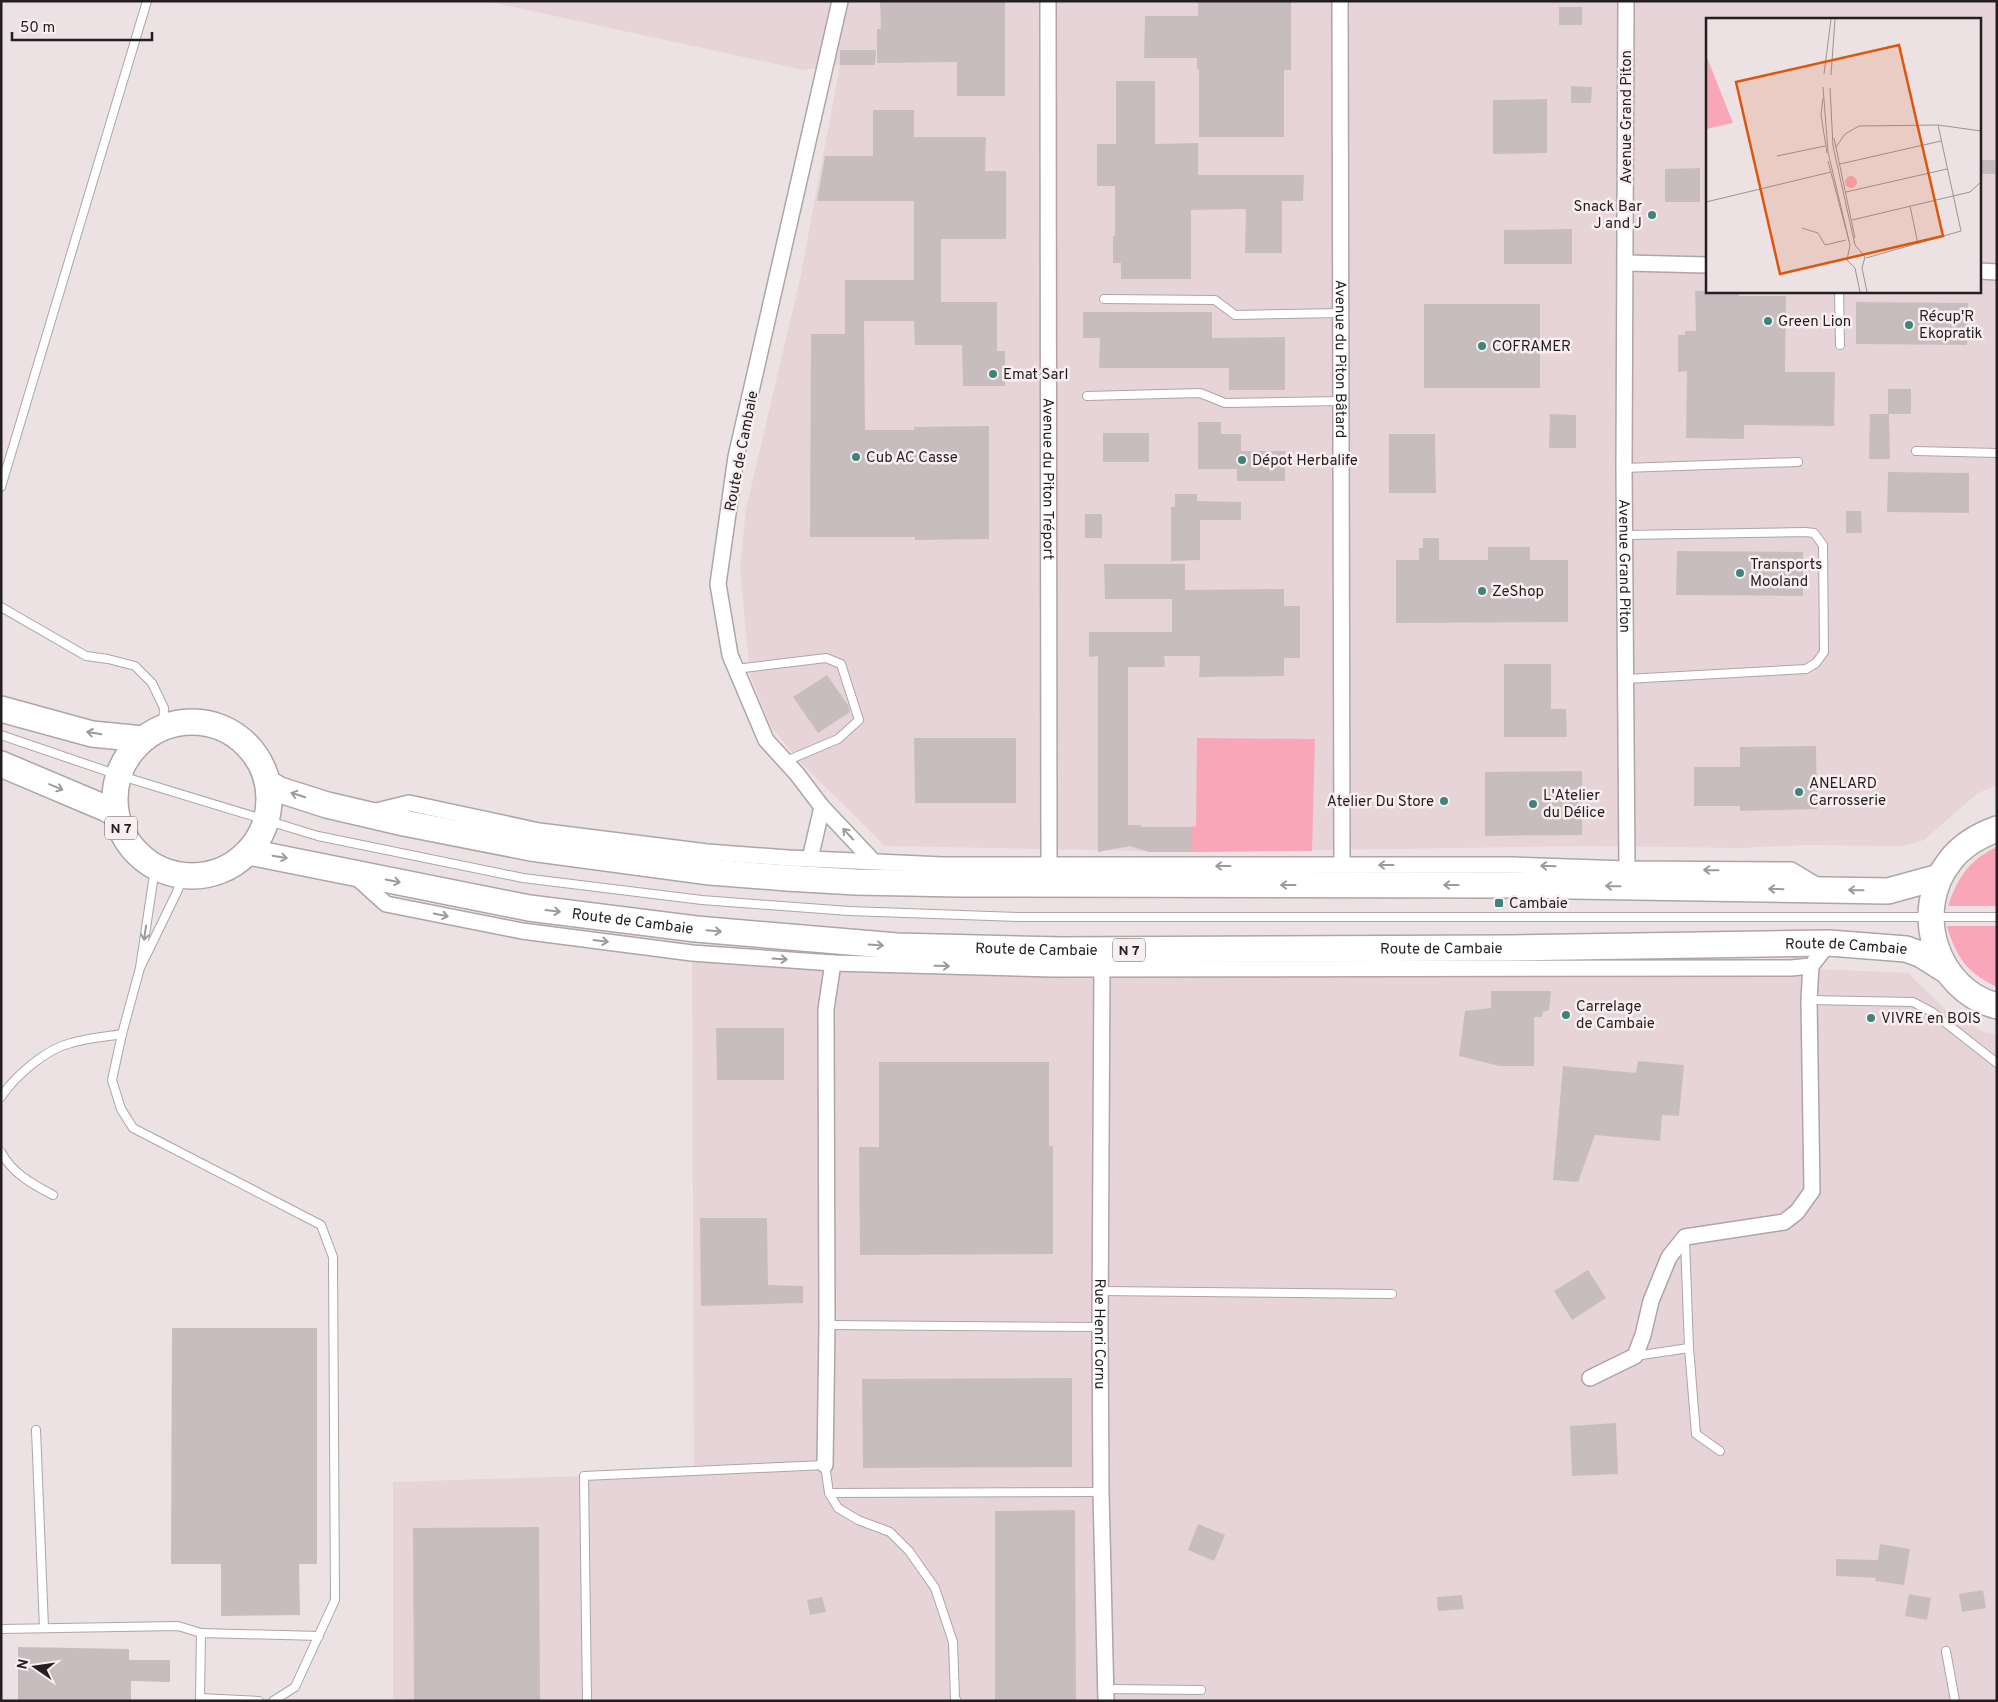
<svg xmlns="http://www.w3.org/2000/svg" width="1998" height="1702" font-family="Overpass,sans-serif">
	<rect width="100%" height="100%" fill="#ece1e3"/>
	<g fill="#e7d4d8" fill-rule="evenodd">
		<path d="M486 1H1997V785L1978 793 1924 840 1903 846 1804 845 1741 848 1585 846 1191 852 885 846 800 762 771 727 750 675 740 569 746 509 800 279 840 65 803 70ZM1707 19H1979V291H1707Z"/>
		<polygon points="692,953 782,959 1791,968 1908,973 1945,1009 1984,1032 1997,1034 1997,1701 393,1701 393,1482 584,1476 694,1471"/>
	</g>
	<g fill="#f9a6b9">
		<polygon points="1197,738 1315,739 1312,851 1191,852 1191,827 1196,826"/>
		<path d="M1997 847V906H1948C1957 878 1970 859 1997 847Z"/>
		<path d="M1947 926H1997V987C1967 973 1956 957 1947 926Z"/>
	</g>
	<g fill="#c7bdbf">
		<polygon points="880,1 1005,1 1005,96 957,96 957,62 877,63 877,29 881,29"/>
		<polygon points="1198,1 1291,1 1291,70 1284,70 1284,137 1199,137 1199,69 1197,69 1197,58 1144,58 1145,16 1198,16"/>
		<rect x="1559" y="7" width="23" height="18"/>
		<polygon points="840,50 876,50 875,65 840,65"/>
		<polygon points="1116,81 1155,81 1155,144 1198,143 1198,175 1304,175 1303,201 1282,201 1282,253 1245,253 1246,209 1191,210 1191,279 1121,279 1121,263 1113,263 1113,236 1115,236 1115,186 1097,186 1097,144 1116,144"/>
		<polygon points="1571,86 1592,87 1591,103 1571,103"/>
		<polygon points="1547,99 1547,153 1493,154 1493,100"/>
		<polygon points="873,110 914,110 914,137 986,137 985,171 1006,171 1006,239 941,239 941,302 997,302 997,351 1005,351 1005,386 963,386 962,345 915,345 914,321 864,321 865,430 914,430 914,427 989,426 989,539 915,540 915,537 810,537 811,334 845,334 845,280 914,280 914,201 817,201 825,156 873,156"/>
		<rect x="1979" y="160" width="16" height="14"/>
		<polygon points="1700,168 1700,202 1665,202 1665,169"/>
		<polygon points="1572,229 1572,264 1504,264 1504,230"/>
		<polygon points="1695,291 1739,291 1739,296 1786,296 1785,372 1835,372 1834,426 1744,425 1744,439 1686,438 1687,371 1678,372 1678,335 1685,335 1685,331 1696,331"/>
		<polygon points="1856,302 1968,303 1967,345 1856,344"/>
		<rect x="1424" y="304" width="116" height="84"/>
		<polygon points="1083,312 1212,312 1212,338 1285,337 1285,390 1229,390 1229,368 1099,368 1100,338 1083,338"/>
		<polygon points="1888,389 1911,389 1911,414 1889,414 1890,459 1869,459 1870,414 1888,414"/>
		<polygon points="1550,414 1576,415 1576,448 1549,448"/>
		<polygon points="1198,422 1221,422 1221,434 1241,434 1241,451 1285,451 1285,481 1237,481 1237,469 1198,469"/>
		<rect x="1103" y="433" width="46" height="29"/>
		<polygon points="1389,434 1435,434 1436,493 1389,493"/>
		<polygon points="1888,472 1969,473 1969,513 1887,512"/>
		<polygon points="1175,494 1197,494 1197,501 1241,502 1241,520 1200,520 1200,560 1171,561 1171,507 1175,507"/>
		<polygon points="1846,511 1861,511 1862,533 1846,533"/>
		<rect x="1085" y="514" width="17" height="24"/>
		<polygon points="1423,538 1439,538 1439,560 1488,560 1488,547 1530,547 1530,560 1568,560 1568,622 1396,623 1396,560 1419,560 1419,548 1423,548"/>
		<polygon points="1677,551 1803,552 1803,596 1676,595"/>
		<polygon points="1104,564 1185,564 1185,590 1284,589 1284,606 1300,606 1300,658 1284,658 1284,676 1199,677 1200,656 1164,656 1165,667 1128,667 1128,825 1141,825 1141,827 1191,827 1191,852 1149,852 1130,846 1098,852 1098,656 1089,657 1089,632 1172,632 1172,599 1105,599"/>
		<polygon points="1504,664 1551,664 1551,709 1566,709 1567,737 1504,737"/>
		<polygon points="827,675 848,705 850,712 818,733 793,697"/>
		<polygon points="914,738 1016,738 1016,803 915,803"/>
		<polygon points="1816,746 1817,809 1740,811 1740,806 1694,806 1694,767 1740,767 1740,747"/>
		<polygon points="1582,771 1582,835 1485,836 1485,772"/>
		<polygon points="1491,991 1551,991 1549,1010 1543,1012 1542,1017 1534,1017 1534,1066 1499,1066 1459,1056 1465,1011 1491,1008"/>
		<polygon points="716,1028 784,1028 784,1080 717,1080"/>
		<polygon points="1638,1061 1684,1065 1679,1116 1662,1115 1660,1141 1595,1135 1578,1182 1553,1180 1563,1066 1636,1073"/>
		<polygon points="879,1062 1049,1062 1049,1146 1053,1146 1053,1254 860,1255 859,1147 879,1147"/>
		<polygon points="700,1218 767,1218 768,1285 803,1286 803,1303 701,1306"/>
		<polygon points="1588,1270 1606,1298 1572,1320 1554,1291"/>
		<polygon points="172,1328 317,1328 317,1564 299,1564 300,1615 221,1616 221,1564 171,1564"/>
		<polygon points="1072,1378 1072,1467 863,1468 862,1379"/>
		<polygon points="1616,1423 1618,1474 1572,1476 1570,1426"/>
		<polygon points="1075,1510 1076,1701 995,1701 995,1511"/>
		<polygon points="1198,1524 1225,1535 1214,1561 1188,1550"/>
		<polygon points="539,1527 540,1701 414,1701 413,1528"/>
		<polygon points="1880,1544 1910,1549 1904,1585 1875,1581 1876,1578 1836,1576 1836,1559 1878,1560"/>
		<polygon points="1983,1590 1986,1608 1962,1612 1959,1594"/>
		<polygon points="1909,1594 1931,1598 1927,1620 1905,1616"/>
		<polygon points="1462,1595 1464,1609 1438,1611 1437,1597"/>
		<polygon points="822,1597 826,1612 810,1615 807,1600"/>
		<polygon points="18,1647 129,1649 129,1660 170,1660 170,1682 131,1681 131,1701 18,1700"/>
	</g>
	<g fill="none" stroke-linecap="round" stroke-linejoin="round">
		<g stroke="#afa4a6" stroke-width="10">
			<g id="service">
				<polyline points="1839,291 1840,345"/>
				<polyline points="1104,299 1215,300 1235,315 1341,313"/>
				<polyline points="1087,396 1200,393 1225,403 1341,401"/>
				<polyline points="1916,451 1997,453"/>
				<polyline points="1624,468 1798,462"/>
				<polyline points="1,487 147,1"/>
				<polyline points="1625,535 1805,532 1814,533 1823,545 1824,652 1816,663 1806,669 1626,679"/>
				<polyline points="1,607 86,656 108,659 135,666 152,683 164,708 163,726"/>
				<polyline points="736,669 826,658 841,664 859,720 838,739 786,761"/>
				<polyline points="1,735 118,775 318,836 523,878 702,900 849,911 1018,917 1997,917"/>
				<polyline points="155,868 140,968 177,892 183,876"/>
				<polyline points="140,968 122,1034 112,1080 121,1109 133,1128 321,1225 333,1257 335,1600 295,1687 273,1701"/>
				<polyline points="1809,1000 1913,1002 1932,1012 1997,1063"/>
				<path d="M1 1097C15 1076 46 1049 71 1043 88 1038 105 1037 122 1034"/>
				<path d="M1 1152C12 1173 32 1184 53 1195"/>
				<polyline points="1685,1240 1689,1348 1696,1434 1720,1451"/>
				<polyline points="1101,1291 1392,1294"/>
				<polyline points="827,1325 1100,1327"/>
				<polyline points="1635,1356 1689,1348"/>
				<polyline points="36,1430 44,1628"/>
				<polyline points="829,1493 1101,1492"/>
				<polyline points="1,1629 178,1626 201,1633"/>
				<polyline points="1946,1651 1955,1701"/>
				<polyline points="1106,1689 1201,1690"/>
				<polyline points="259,1701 200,1698 201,1633 319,1636"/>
				<polyline points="587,1701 584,1476 825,1465 829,1493 838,1508 858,1520 890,1532 909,1551 935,1588 953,1642 955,1698 957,1701"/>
			</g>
		</g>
		<g stroke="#afa4a6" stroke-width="18">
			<g id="minor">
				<polyline points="840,1 736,457 718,584 730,655 766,740 797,774 822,807 873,861"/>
				<path id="s1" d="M1048 1 1049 866"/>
				<path id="s2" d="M1340 1 1342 865"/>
				<path id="s3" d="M1626 1 1624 468 1627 869"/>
				<polyline points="1626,263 1707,265"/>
				<polyline points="1979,271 1997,272"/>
				<polyline points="372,812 409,803 539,831 707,852 788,858 943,865 1512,865 1627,869 1791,870 1821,888"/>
				<polyline points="810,859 822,807"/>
				<polyline points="355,876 386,904 522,931 692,953 833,963 1054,969 1791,968 1811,966 1829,943"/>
				<path id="s4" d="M1102 968 1100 1327 1101 1492 1106 1701"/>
				<polyline points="1590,1378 1635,1356 1643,1335 1651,1301 1669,1257 1685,1237 1784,1222 1797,1212 1812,1191 1809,1000 1811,966"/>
				<polyline points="825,1465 827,1325 826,1009 833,963"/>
			</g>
		</g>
		<g stroke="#afa4a6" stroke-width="28">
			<g id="primary">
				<polyline points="1,709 92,734 143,739"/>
				<circle cx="192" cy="799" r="77"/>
				<polyline points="1,764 105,808 116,814"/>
				<polyline points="269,784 280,790 327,805 404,823 531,848 710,872 787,878 856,882 960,884 1512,885 1888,891 1939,877"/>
				<path d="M1997 829C1978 836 1962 845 1950 861 1911 910 1935 990 1997 1006"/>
				<path id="s5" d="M249 852 529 908 696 929 897 946 1062 950 1511 948 1829 943 1906 949 1920 954 1947 971"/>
			</g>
		</g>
		<use href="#service" stroke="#fff" stroke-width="8"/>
		<use href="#minor" stroke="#fff" stroke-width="15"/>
		<use href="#primary" stroke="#fff" stroke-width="25"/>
	</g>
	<defs><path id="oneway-shaft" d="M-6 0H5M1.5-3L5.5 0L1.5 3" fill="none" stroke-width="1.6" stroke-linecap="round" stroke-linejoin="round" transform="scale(1.25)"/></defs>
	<g stroke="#9c9a9b">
		<use href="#oneway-shaft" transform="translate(94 733) rotate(-171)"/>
		<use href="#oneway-shaft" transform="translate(56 787) rotate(23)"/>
		<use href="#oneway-shaft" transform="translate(298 795) rotate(-162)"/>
		<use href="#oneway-shaft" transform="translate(848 834) rotate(-133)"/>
		<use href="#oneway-shaft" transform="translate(280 857) rotate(10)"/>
		<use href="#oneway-shaft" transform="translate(1386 865) rotate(180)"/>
		<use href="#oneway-shaft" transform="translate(1223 866) rotate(180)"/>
		<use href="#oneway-shaft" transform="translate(1548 866) rotate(-178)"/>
		<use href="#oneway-shaft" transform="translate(1711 870) rotate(-179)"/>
		<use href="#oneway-shaft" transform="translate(393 881) rotate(11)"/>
		<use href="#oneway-shaft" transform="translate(1288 885) rotate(-180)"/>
		<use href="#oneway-shaft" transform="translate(1451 885) rotate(-180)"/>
		<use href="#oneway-shaft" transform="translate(1613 886) rotate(-179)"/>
		<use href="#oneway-shaft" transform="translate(1776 889) rotate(-179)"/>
		<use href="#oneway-shaft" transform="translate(1856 890) rotate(-179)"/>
		<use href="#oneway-shaft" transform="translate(553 911) rotate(7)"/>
		<use href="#oneway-shaft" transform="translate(441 915) rotate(12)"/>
		<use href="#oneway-shaft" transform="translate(714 931) rotate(5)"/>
		<use href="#oneway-shaft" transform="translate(145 933) rotate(98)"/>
		<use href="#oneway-shaft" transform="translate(601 941) rotate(7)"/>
		<use href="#oneway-shaft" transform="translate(876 945) rotate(4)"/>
		<use href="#oneway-shaft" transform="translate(780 959) rotate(4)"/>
		<use href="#oneway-shaft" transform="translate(942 966) rotate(1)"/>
	</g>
	<g fill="#3e847a" stroke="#f9eef0" stroke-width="2">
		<circle cx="1652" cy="215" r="5"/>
		<circle cx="1768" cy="321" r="5"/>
		<circle cx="1909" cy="325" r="5"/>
		<circle cx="1482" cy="346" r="5"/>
		<circle cx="993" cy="374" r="5"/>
		<circle cx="856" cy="457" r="5"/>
		<circle cx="1242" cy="460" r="5"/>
		<circle cx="1740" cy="573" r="5"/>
		<circle cx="1482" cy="591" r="5"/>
		<circle cx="1799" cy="792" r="5"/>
		<circle cx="1444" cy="801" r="5"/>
		<circle cx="1533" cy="804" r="5"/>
		<rect x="1494" y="898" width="10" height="10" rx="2.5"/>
		<circle cx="1566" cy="1015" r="5"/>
		<circle cx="1871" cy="1018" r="5"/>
	</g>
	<g text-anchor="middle" stroke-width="5" stroke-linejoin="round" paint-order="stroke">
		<g fill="#f9eef0" stroke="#635d5e" stroke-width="1">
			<rect x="105" y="816.5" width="32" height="23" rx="4"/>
			<rect x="1113" y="938.5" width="32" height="23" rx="4"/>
		</g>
		<g font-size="14" font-weight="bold" fill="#231f20">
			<text x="121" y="833">N 7</text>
			<text x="1129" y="955">N 7</text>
		</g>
		<g font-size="15" fill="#231f20" stroke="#f9eef0">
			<text transform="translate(1626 117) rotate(-90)" y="5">Avenue Grand Piton</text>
			<text dy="5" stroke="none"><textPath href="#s2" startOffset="358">Avenue du Piton Bâtard</textPath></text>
			<text transform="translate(741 451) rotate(-79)" y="5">Route de Cambaie</text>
			<text dy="5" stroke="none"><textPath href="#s1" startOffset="478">Avenue du Piton Tréport</textPath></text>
			<text dy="5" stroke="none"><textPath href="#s3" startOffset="565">Avenue Grand Piton</textPath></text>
			<text dy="5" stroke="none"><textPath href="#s5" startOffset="390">Route de Cambaie</textPath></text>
			<text dy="5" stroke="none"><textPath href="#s5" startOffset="1200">Route de Cambaie</textPath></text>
			<text dy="5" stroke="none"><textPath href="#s5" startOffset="1605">Route de Cambaie</textPath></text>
			<text dy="5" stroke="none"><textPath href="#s5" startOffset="795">Route de Cambaie</textPath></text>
			<text dy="5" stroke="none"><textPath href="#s4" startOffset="366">Rue Henri Cornu</textPath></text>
		</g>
		<g font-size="15" fill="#231f20" stroke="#f9eef0" text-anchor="start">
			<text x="1642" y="211" text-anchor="end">Snack Bar<tspan x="1642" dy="17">J and J</tspan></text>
			<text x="1919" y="321">Récup'R<tspan x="1919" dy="17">Ekopratik</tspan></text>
			<text x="1778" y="326">Green Lion</text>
			<text x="1492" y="351">COFRAMER</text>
			<text x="1003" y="379">Emat Sarl</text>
			<text x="866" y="462">Cub AC Casse</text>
			<text x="1252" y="465">Dépot Herbalife</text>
			<text x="1750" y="569">Transports<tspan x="1750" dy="17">Mooland</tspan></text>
			<text x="1492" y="596">ZeShop</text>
			<text x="1809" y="788">ANELARD<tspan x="1809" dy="17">Carrosserie</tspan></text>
			<text x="1543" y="800">L'Atelier<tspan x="1543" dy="17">du Délice</tspan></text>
			<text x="1434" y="806" text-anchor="end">Atelier Du Store</text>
			<text x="1509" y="908">Cambaie</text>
			<text x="1576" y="1011">Carrelage<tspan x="1576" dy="17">de Cambaie</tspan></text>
			<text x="1881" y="1023">VIVRE en BOIS</text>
		</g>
	</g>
	<g transform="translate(1706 18)">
		<rect width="275" height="275" fill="#ece1e3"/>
		<path d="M0 37 27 105 0 111ZM139 164a6 6 0 1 1 12 0a6 6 0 1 1-12 0Z" fill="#f9a6b9"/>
		<path fill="none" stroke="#9c9395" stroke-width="1" d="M118 56 125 1M125 57 129 1M117 69 122 134 144 227 141 242 149 250 154 274M124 70 127 128 149 227 159 239 156 250 161 274M117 80 115 97 121 135M128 120 149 220M130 129 139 116 153 108 232 107 275 113M71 138 119 128M122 143 143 223M134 146 235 123M140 174 241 151M0 184 125 154M204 188 212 226M146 202 264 174 275 164M96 210 112 215 119 227 140 222M160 240 255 213 232 107"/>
		<path fill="#de560d" fill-opacity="0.15" stroke="#de560d" stroke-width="2.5" d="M193 27 237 218 74 256 30 64Z"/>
		<rect width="275" height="275" fill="none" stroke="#231f20" stroke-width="2.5"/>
	</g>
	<rect width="1998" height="1702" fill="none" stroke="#231f20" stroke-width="5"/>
	<g transform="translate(35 1667) rotate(283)" stroke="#f9eef0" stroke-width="4" paint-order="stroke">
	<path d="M0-4L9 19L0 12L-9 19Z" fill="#231f20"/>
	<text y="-8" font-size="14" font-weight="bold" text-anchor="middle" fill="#231f20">N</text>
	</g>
	<path d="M12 32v8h140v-8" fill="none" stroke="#231f20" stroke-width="2.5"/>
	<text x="20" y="32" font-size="15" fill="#231f20" stroke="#f9eef0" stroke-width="4" paint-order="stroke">50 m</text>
</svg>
